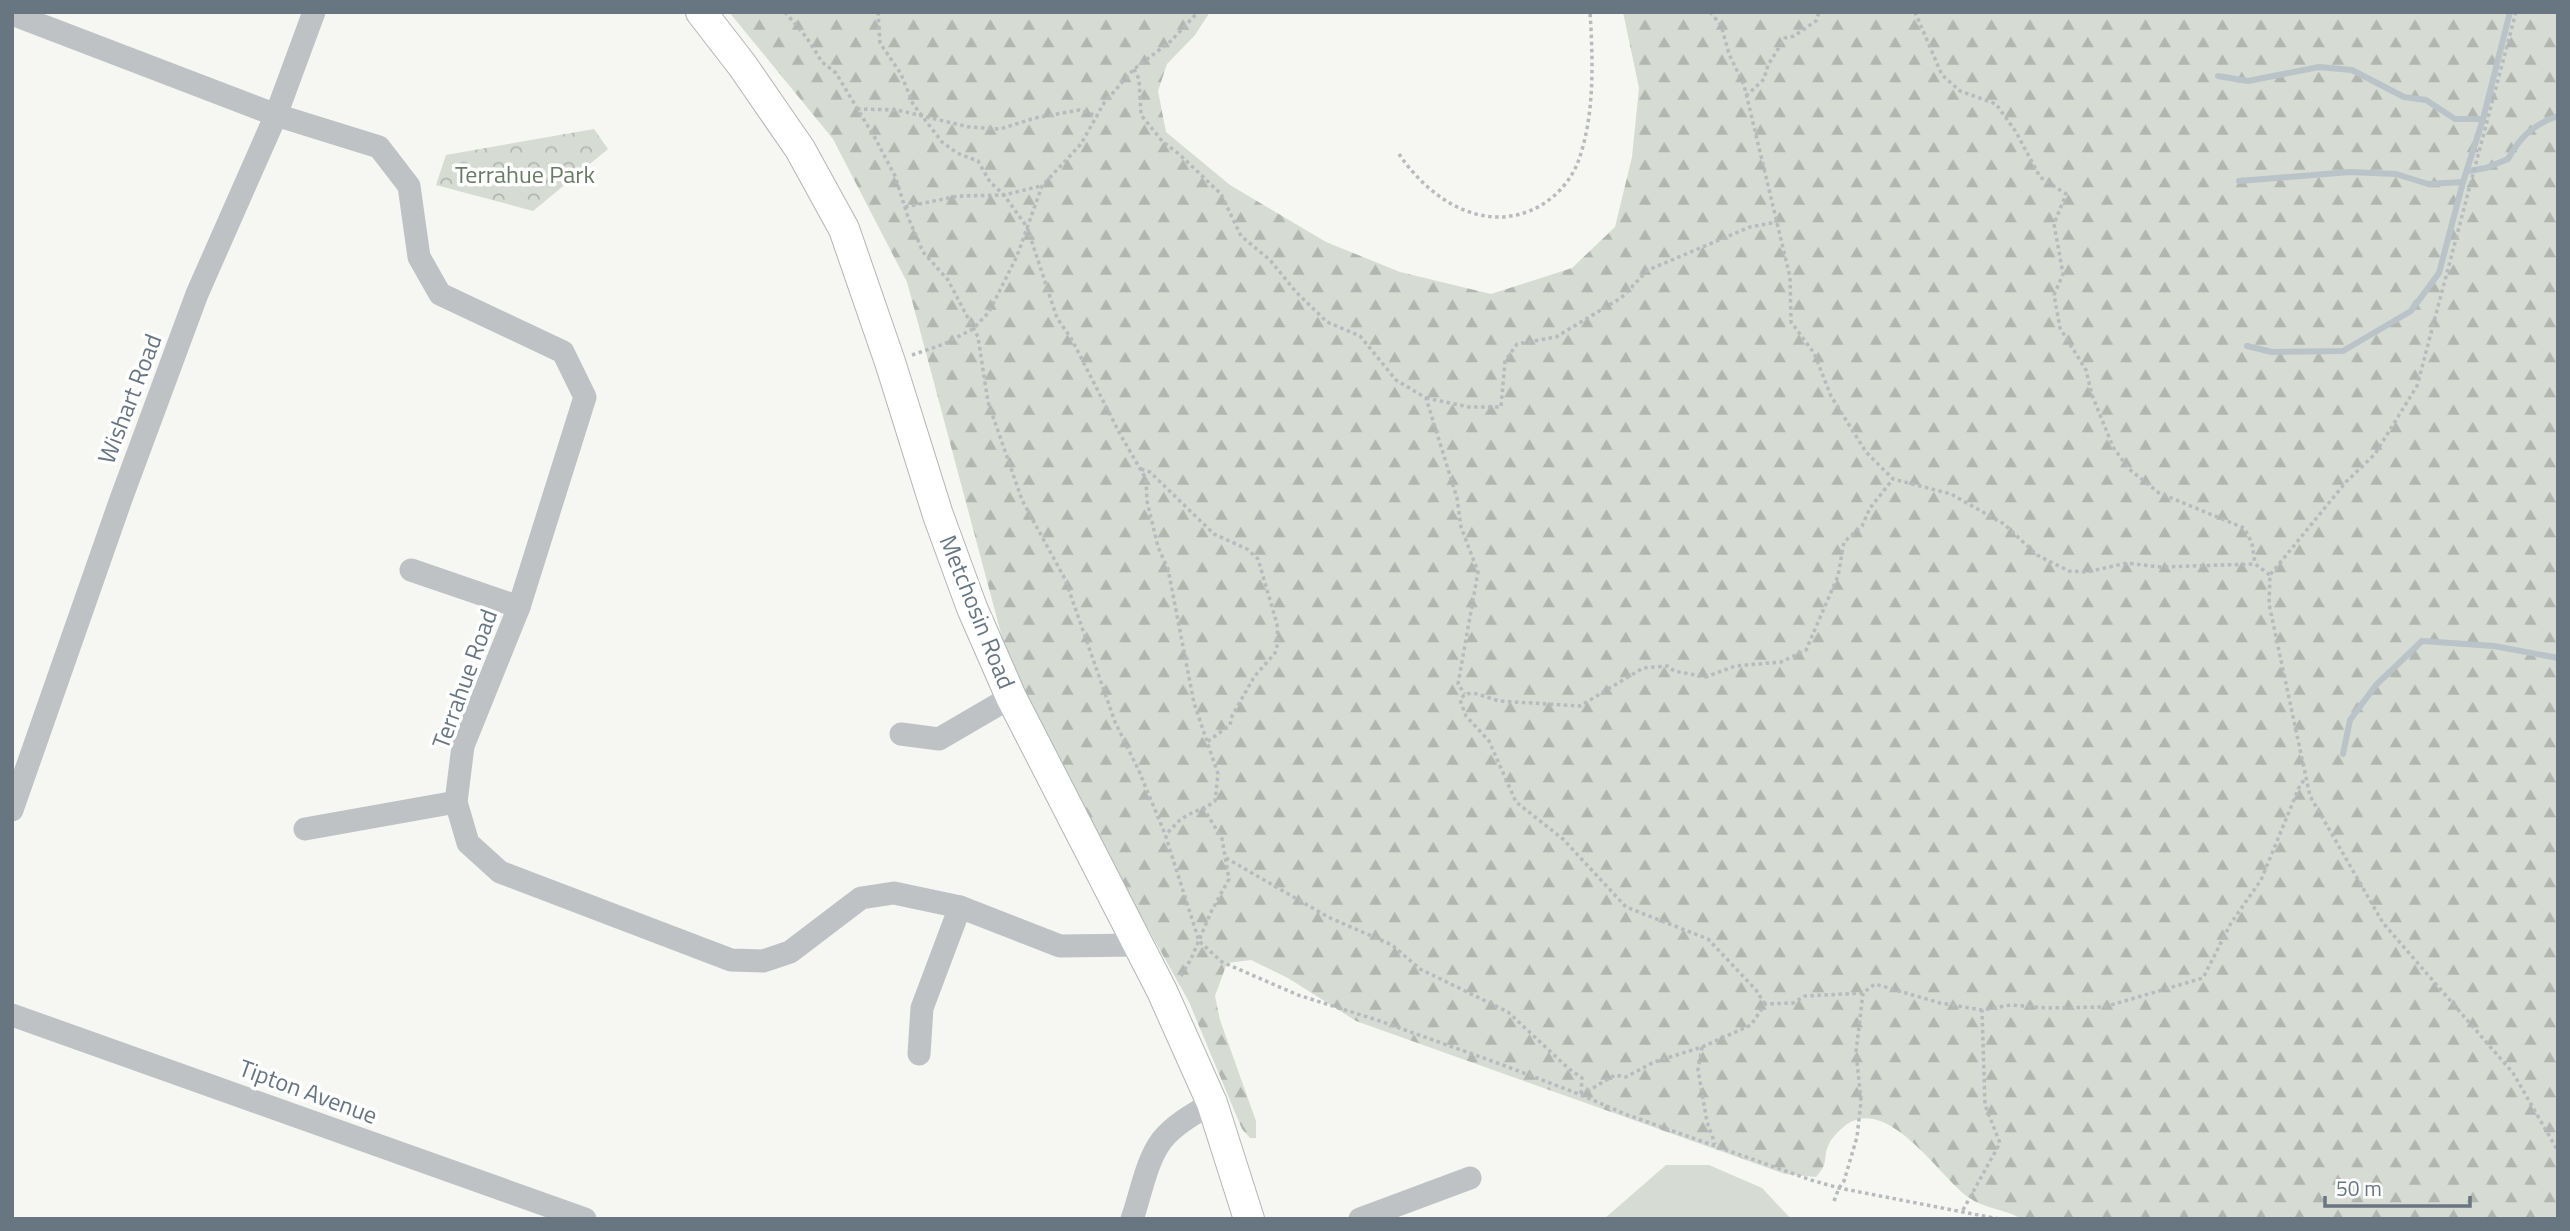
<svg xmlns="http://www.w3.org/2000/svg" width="2570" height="1231" font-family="'Titillium Web',sans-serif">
	<defs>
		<pattern id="forest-firs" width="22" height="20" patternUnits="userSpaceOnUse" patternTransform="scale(1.75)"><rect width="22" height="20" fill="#d6dbd3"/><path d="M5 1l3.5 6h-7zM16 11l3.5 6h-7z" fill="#b1b6b1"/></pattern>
		<pattern id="park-crowns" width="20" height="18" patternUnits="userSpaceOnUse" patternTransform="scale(1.75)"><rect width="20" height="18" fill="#d6dbd3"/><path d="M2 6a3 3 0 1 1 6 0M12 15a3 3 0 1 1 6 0" fill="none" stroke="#b1b6b1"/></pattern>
	</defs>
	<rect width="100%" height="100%" fill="#f6f6f3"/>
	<polygon fill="#d6dbd3" points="1666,1165 1709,1165 1762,1188 1791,1219 1604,1219"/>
	<path fill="url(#forest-firs)" d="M729 12H1210L1195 35 1167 64 1158 91 1166 132 1230 185 1326 242 1400 272 1491 294 1572 268 1615 227 1632 157 1639 88 1623 12H2558V1219H2022C2005 1209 1984 1209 1968 1197 1940 1177 1889 1096 1847 1124 1842 1128 1831 1138 1829 1144 1822 1158 1830 1162 1816 1177L1785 1174 1356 1021 1288 978 1251 960 1227 963 1215 996 1220 1020 1256 1121V1138H1250L1242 1129 1189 1002 1123 884 1010 667 907 282 833 139Z"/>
	<polygon fill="url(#park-crowns)" points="594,129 608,149 533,211 436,185 446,155"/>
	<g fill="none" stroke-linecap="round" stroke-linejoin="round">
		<g stroke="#b9c3c8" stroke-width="6">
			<polyline points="2218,76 2248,81 2319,67 2352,70 2404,97 2426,100 2455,119 2483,119"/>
			<path d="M2468 171 2486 168 2508 159C2520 137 2534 124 2558 116"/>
			<polyline points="2239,181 2350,172 2396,174 2428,184 2463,182"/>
			<polyline points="2247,346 2272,352 2343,351 2411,311 2439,273 2463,182 2483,119 2510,12"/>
			<polyline points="2343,754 2350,720 2376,685 2422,641 2494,646 2558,658"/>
		</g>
		<g stroke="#b2b6b9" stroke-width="32">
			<polyline id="major" points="701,12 742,65 800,149 844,229 890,362 938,515 972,608 1011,697 1162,991 1212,1103 1249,1219"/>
		</g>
		<g stroke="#b8bbbd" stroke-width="3.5" stroke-dasharray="3.5 3.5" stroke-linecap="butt">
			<polyline points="785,12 807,38 822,62 836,73 875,138 895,176 908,217 923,252 948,280 978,337 988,402 1022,500 1065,579 1115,722 1139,771 1165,834 1199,941 1222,962 1298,995 1377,1020 1492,1061 1581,1095 1625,1114 1811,1180 1839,1188 1999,1219"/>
			<path d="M878 12 880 43 901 74 913 104 942 142 957 153 978 161 990 182 1004 195 1027 227 1057 318 1071 338 1120 434 1146 479 1147 501 1158 547 1168 569 1194 703 1218 774 1215 801C1205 809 1193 811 1183 818 1176 822 1172 830 1165 834"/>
			<polyline points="1710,12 1721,25 1729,54 1744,85 1790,277 1791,322 1814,353 1831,396 1866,452 1893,479 1951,494 2004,524 2037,555 2069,571 2087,572 2127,563 2160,567 2255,564 2270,575"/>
			<polyline points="1915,12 1942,75 1960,91 1996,104 2016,132 2040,177 2066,194 2054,224 2063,274 2054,295 2060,328 2086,370 2092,395 2113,447 2129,469 2159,493 2244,528 2252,543 2255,564"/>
			<polyline points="2516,12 2417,386 2375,454 2346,482 2270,575 2269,604 2310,796 2383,923 2513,1073 2558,1151"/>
			<polyline points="1134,69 1139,79 1141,115 1163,142 1179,154 1221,194 1241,236 1270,260 1296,292 1327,322 1360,336 1396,380 1426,398 1457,498 1461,527 1478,572 1458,684 1465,694"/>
			<polyline points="1746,96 1764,79 1768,65 1785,38 1794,36 1816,21 1819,12"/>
			<polyline points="857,109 897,110 969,127 1000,129 1035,118 1079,110 1097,116"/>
			<path d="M1399 154C1430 200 1485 236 1540 206 1557 196 1571 180 1578 162 1595 116 1593 60 1590 12"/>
			<polyline points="905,207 958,196 1004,195 1041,186"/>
			<polyline points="912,355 944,344 973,329 989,312 1017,256 1042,186 1081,144 1104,103 1134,69 1171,41 1198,12"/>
			<polyline points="1426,398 1469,407 1501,407 1505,361 1517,344 1556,337 1621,298 1648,270 1750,227 1777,222"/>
			<polyline points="1141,469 1150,472 1214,534 1247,549 1258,559 1277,624 1278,643 1275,653 1254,677 1232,716 1230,725 1207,742"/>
			<polyline points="1226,858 1328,917 1392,945 1420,969 1508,1012 1568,1068 1582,1078 1581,1095"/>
			<polyline points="1181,976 1191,959 1211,912 1229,879 1222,839 1204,809"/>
			<polyline points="1765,1004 1756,990 1708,939 1626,907 1563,839 1516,802 1489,741 1466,716 1460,700 1465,694 1474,693 1499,701 1580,706 1643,668 1668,666 1674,671 1706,677 1735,666 1781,662 1806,650 1838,576 1844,542 1862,526 1870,508 1893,479"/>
			<polyline points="1702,1047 1698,1070 1707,1122 1715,1144"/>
			<polyline points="1581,1095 1615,1075 1626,1077 1654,1062 1702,1047 1751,1025 1765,1004 1793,1003 1805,996 1863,993 1875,984 1940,1003 1982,1010 2011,1005 2048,1008 2104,1007 2203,978 2231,923 2261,880 2300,785 2305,779"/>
			<polyline points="1834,1201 1839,1188 1844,1181 1857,1137 1861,1101 1856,1052 1863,993"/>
			<polyline points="1963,1210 2000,1143 1985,1105 1982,1010"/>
		</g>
		<g stroke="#bec2c5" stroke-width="23">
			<polyline points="12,14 276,115 379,147 409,186 419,257 440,294 563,352 585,397 519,607 463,746 456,802 468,843 500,872 731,960 763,961 790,952 861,898 894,893 960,907 1060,946 1139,945"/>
			<polyline points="411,570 519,607"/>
			<polyline points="901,734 939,739 1011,697"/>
			<polyline points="12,810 121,499 197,294 276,115 314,12"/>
			<polyline points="305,829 456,802"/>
			<polyline points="12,1015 585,1219"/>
			<polyline points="919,1054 922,1008 960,907"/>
			<path d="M1132 1219C1141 1194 1146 1161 1162 1140 1175 1124 1195 1113 1212 1103"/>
			<polyline points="1360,1219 1470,1178"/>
		</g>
		<use href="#major" stroke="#fff" stroke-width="30"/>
	</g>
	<g text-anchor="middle" stroke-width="7" stroke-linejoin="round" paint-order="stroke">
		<g font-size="24" fill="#6a7a66" stroke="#fff">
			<text x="525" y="183">Terrahue Park</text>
		</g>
		<g font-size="24" fill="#687682" stroke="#fff">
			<text transform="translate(130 399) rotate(-69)" y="8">Wishart Road</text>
			<text transform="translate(977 612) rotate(68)" y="8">Metchosin Road</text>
			<text transform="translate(465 679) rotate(-70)" y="8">Terrahue Road</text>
			<text transform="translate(308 1092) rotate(20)" y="8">Tipton Avenue</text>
		</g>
	</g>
	<rect width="2570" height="1231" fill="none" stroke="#687682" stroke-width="28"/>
	<path d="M2325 1196v10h145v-10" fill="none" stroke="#687682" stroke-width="3.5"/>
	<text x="2336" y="1196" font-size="21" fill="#687682" stroke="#ffffff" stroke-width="5" paint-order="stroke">50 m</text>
</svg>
